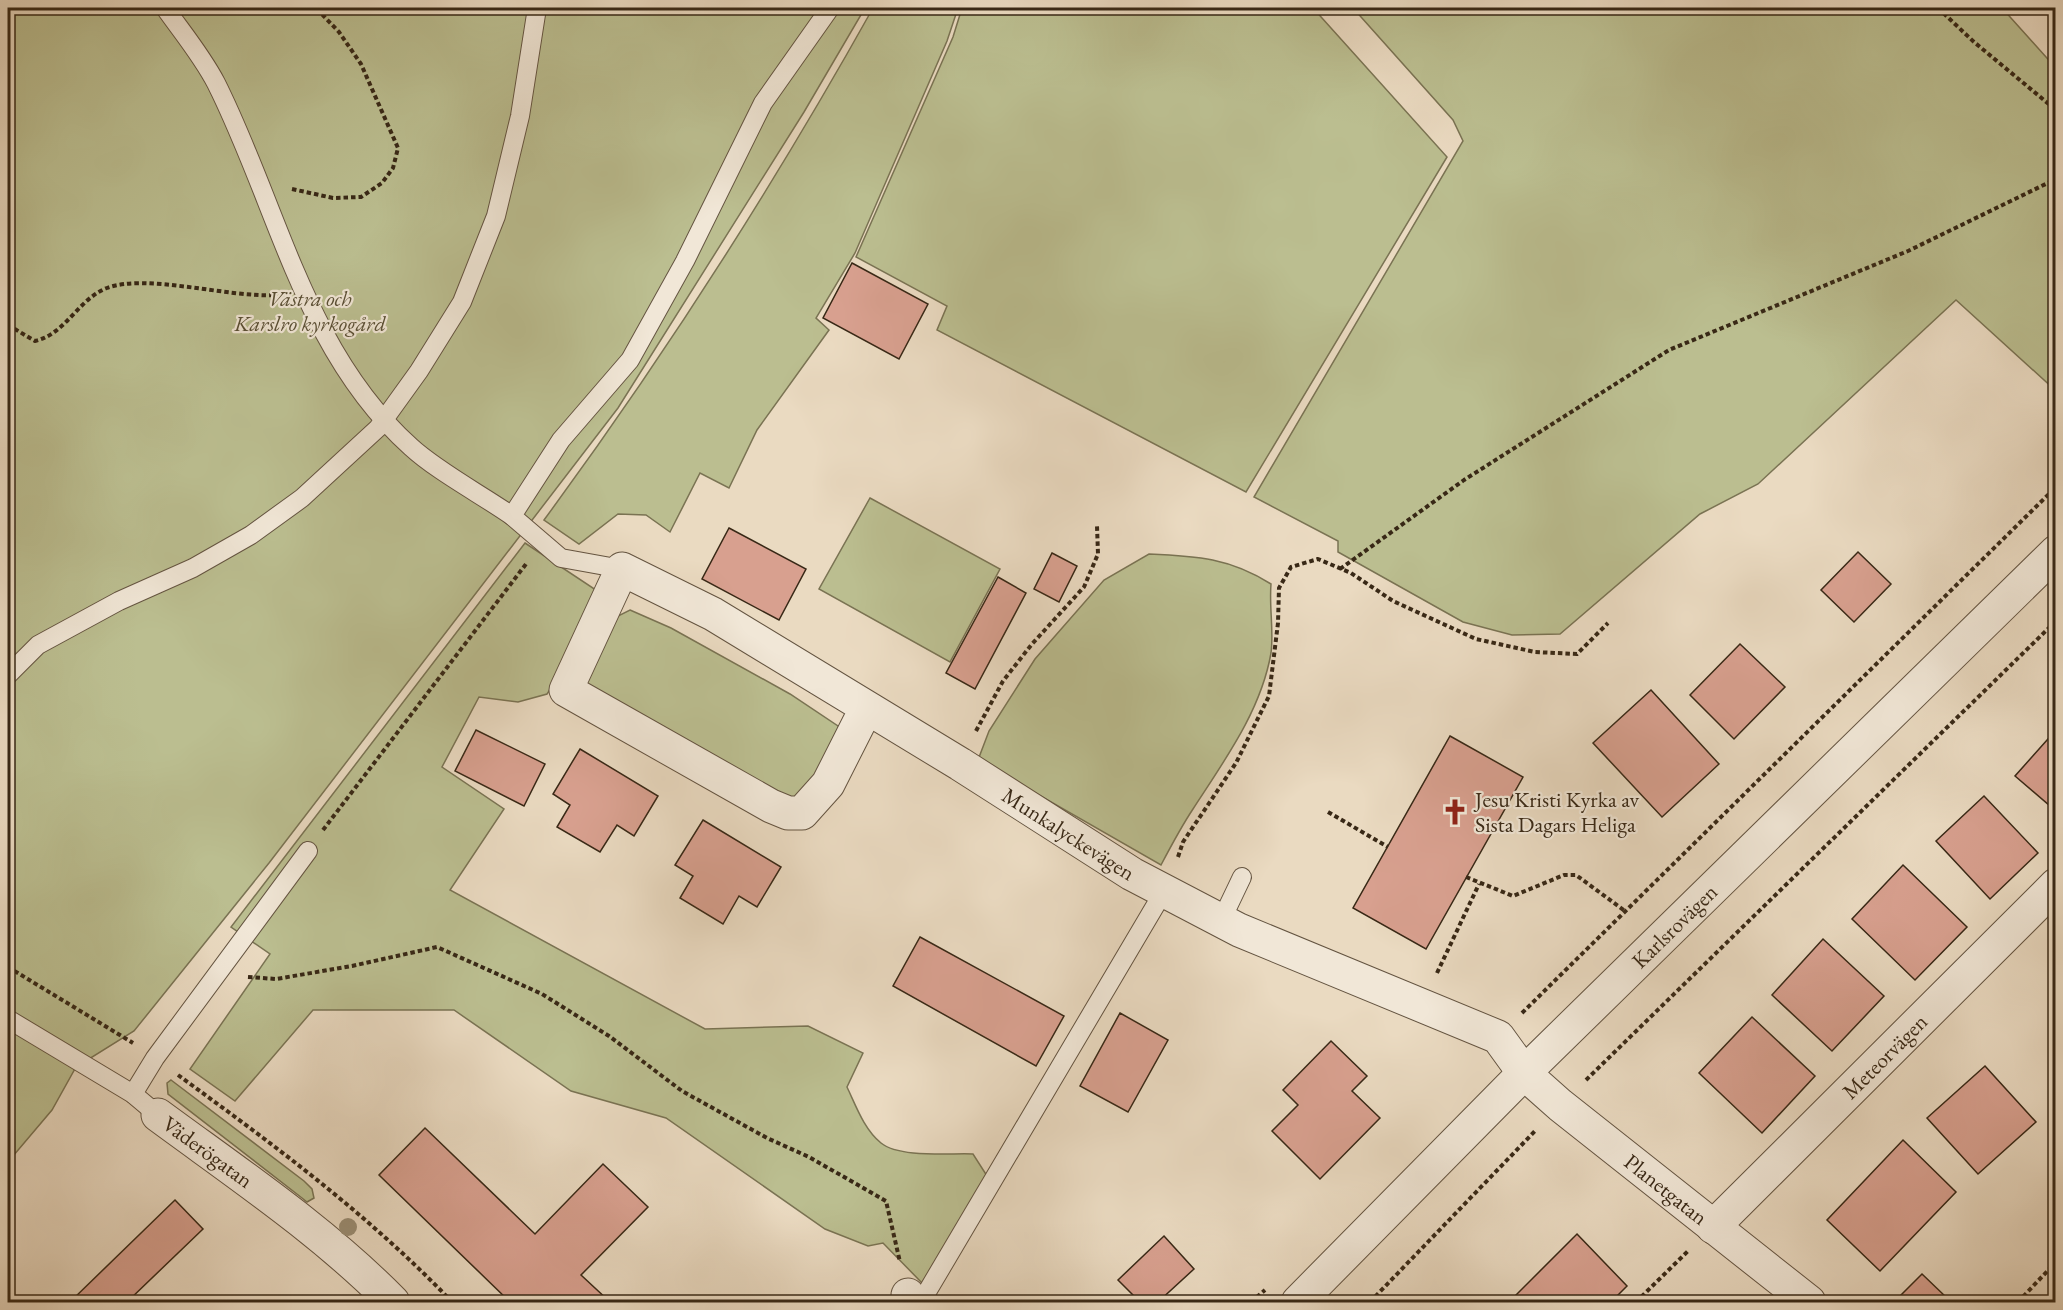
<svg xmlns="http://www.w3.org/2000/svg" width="2063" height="1310" font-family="'EB Garamond',serif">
	<rect width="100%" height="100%" fill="#eadac1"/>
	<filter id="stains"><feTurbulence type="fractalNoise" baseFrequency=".00333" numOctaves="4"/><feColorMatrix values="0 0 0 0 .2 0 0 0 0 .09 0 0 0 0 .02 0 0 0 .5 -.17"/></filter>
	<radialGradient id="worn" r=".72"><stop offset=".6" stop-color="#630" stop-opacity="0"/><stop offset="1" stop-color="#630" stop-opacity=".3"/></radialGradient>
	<g fill="#bbbe90" stroke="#7a7353" stroke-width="1.5">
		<polygon points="8,8 865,8 804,112 618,408 269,863 134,1031 76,1067 52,1110 8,1162"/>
		<path d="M873 8H958L947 41 855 253 816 318 829 330 757 430 729 488 700 473 670 532 646 515 618 514 579 544 544 520C664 357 774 185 873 8Z"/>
		<polygon points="962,8 1313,8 1447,157 1246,492 937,330 947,306 856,257 953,37"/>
		<polygon points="1353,8 2002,8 2055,67 2055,390 1956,300 1758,484 1700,514 1560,634 1512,635 1463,622 1338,552 1338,541 1254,497 1463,141 1453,120"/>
		<polygon points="870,498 1000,569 950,662 819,589"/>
		<path d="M525 543 599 592 570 660 547 694 518 702 479 697 442 767 504 809 450 890 705 1029 808 1026 863 1053 847 1087C856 1106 864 1129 881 1143 899 1158 950 1153 973 1154L989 1179 923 1284 883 1243 868 1246 825 1229 666 1118 571 1091 454 1010H313L235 1101 190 1069 270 954 231 927Z"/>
		<path d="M1149 554C1197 556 1230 558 1271 584 1269 607 1274 631 1271 653 1261 711 1224 761 1193 809 1181 827 1171 846 1161 865L978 760 989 731 1035 659 1104 580Z"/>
		<polygon points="630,610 671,628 790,694 838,726 844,738 800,801 779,800 586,688 590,665 616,617"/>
		<polygon points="171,1080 304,1181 312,1189 314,1198 307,1202 302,1198 168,1094 167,1083"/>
	</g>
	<g fill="#d8a08f" stroke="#382816" stroke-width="1.5">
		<polygon points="852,263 928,304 899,359 823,318"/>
		<polygon points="729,528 806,569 779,620 702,579"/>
		<polygon points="1858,552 1891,584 1854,622 1821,590"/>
		<polygon points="1052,553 1077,566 1059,602 1034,589"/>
		<polygon points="998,577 1026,593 975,689 946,673"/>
		<polygon points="1740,644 1785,687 1734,739 1690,695"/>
		<polygon points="1651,690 1719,764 1662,817 1593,743"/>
		<polygon points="476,730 545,764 524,806 455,771"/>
		<polygon points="2056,730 2056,811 2015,776"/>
		<polygon points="1450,736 1523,777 1426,949 1353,908"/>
		<polygon points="580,749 658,796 634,836 617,825 600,852 557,827 570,805 553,794"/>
		<polygon points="1984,796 2038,853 1990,899 1936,841"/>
		<polygon points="703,820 781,867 757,907 739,896 723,924 680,898 693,876 675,865"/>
		<polygon points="1903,865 1967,927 1915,980 1852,919"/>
		<polygon points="920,937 1064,1016 1036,1066 893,986"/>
		<polygon points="1823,939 1884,996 1832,1051 1772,995"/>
		<polygon points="1120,1013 1168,1040 1128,1112 1080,1086"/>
		<polygon points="1752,1017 1815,1076 1762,1133 1699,1073"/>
		<polygon points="1331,1041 1367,1076 1352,1091 1380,1118 1320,1179 1272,1131 1298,1105 1283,1090"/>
		<polygon points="1985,1066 2036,1122 1978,1174 1927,1118"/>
		<polygon points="425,1128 535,1234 603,1164 648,1207 581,1275 610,1302 510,1302 379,1175"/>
		<polygon points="1903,1140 1956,1192 1880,1271 1827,1220"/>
		<polygon points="175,1200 203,1229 127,1302 73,1302 71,1301"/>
		<polygon points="1577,1234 1627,1286 1611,1302 1509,1302"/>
		<polygon points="1164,1236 1194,1269 1158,1302 1140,1302 1118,1280"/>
		<polygon points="1922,1274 1947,1298 1943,1302 1900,1302 1897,1299"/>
	</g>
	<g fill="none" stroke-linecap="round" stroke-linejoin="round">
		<g stroke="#645441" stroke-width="20">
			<g id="service">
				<path d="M165 8C182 32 202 56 216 83 278 206 304 351 411 447 437 471 482 495 512 516"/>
				<polyline points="622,569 561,558 512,516 561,440 630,360 685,261 763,103 830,8"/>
				<polyline points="8,675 38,645 119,601 193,568 251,535 302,498 378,428 419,371 462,302 496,216 520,116 537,8"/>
				<polyline points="1221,921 1242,877"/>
				<polyline points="8,1019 133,1094 158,1115"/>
				<polyline points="133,1094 155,1058 308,851"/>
				<polyline points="921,1302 1164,891"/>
			</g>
		</g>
		<g stroke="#645441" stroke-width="35">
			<g id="minor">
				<path id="s1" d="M866 709 828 784 802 813H788L771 806 566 690 622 569 713 614 960 764 1132 874 1239 930 1498 1037 1524 1073 1560 1105 1809 1302"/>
				<path id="s2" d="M158 1115C238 1174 323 1231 393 1302"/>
				<path id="s3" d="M1713 1227 2056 885"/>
				<polyline points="908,1295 913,1302"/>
			</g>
		</g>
		<g stroke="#645441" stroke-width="35">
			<g id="tertiary">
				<path id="s4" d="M1298 1302 1524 1073 2056 552"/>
			</g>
		</g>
		<g stroke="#382816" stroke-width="4" stroke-dasharray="4.5 3" stroke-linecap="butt">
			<polyline points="1938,8 1974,42 2056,110"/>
			<polyline points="292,189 333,198 361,197 382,183 393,168 398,148 361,64 339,32 316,8"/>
			<path d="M8 325 35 341C66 334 78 299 107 288 146 273 229 298 276 295"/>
			<polyline points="1340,569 1464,480 1669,350 1908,251 2056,179"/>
			<polyline points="976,731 1003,681 1032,644 1084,587 1098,554 1097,526"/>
			<polyline points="1328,812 1388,847"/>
			<polyline points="323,830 526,564"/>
			<polyline points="1178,857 1183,842 1236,763 1269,696 1278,623 1279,588 1291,567 1318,559 1351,573 1393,601 1476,639 1535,652 1577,654 1608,623"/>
			<polyline points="1466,877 1513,896 1564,875 1576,875 1625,911"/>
			<polyline points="8,967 133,1043"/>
			<polyline points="1437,973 1479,884"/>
			<polyline points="248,977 276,979 352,966 437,947 542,994 609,1036 682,1091 767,1138 809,1157 886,1201 900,1262"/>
			<polyline points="1522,1013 2056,487"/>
			<path d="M178 1075C274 1145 370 1216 452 1302"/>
			<polyline points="1586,1080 2056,621"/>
			<polyline points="1251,1302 1265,1290"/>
			<polyline points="1370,1302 1536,1130"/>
			<polyline points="1636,1302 1689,1250"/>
			<polyline points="2018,1302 2056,1262"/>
		</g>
		<use href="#service" stroke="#f1e7d7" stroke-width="18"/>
		<use href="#minor" stroke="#f1e7d7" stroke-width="33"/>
		<use href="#tertiary" stroke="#f1e7d7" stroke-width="33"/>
	</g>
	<circle fill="#9a8d73" cx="348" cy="1227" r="9"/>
	<defs>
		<g id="church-bare" transform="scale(2.07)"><path d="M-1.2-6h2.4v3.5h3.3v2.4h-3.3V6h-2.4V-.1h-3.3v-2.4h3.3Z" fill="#8f2418" stroke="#f1e7d7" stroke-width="2.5" paint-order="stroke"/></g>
	</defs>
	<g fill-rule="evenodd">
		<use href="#church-bare" x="1455" y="812"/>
	</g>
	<g text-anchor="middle" stroke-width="4.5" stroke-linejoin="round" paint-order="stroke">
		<g font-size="22" font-style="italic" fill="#594e34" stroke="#f1e7d7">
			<text x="310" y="306">Västra och<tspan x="310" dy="25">Karslro kyrkogård</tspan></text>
		</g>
		<g font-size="22" fill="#382816" stroke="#f1e7d7" text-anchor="start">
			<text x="1475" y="807">Jesu Kristi Kyrka av<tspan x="1475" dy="25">Sista Dagars Heliga</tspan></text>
		</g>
		<g font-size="22" fill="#382816" stroke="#f1e7d7">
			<text dy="8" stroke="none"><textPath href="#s1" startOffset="1044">Munkalyckevägen</textPath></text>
			<text dy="8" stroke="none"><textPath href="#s4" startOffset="532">Karlsrovägen</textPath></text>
			<text dy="8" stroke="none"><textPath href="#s3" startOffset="242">Meteorvägen</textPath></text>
			<text dy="8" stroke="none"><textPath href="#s2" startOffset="62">Väderögatan</textPath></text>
			<text dy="8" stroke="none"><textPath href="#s1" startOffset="1748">Planetgatan</textPath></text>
		</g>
	</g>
	<rect width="2063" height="1310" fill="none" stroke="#eadac1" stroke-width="30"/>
	<rect x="9" y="9" width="2045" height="1292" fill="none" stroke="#382816" stroke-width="3"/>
	<rect x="15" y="15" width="2033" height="1280" fill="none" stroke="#382816" stroke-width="1.5"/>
	<rect width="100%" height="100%" filter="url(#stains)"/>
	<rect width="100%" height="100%" fill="url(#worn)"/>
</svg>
